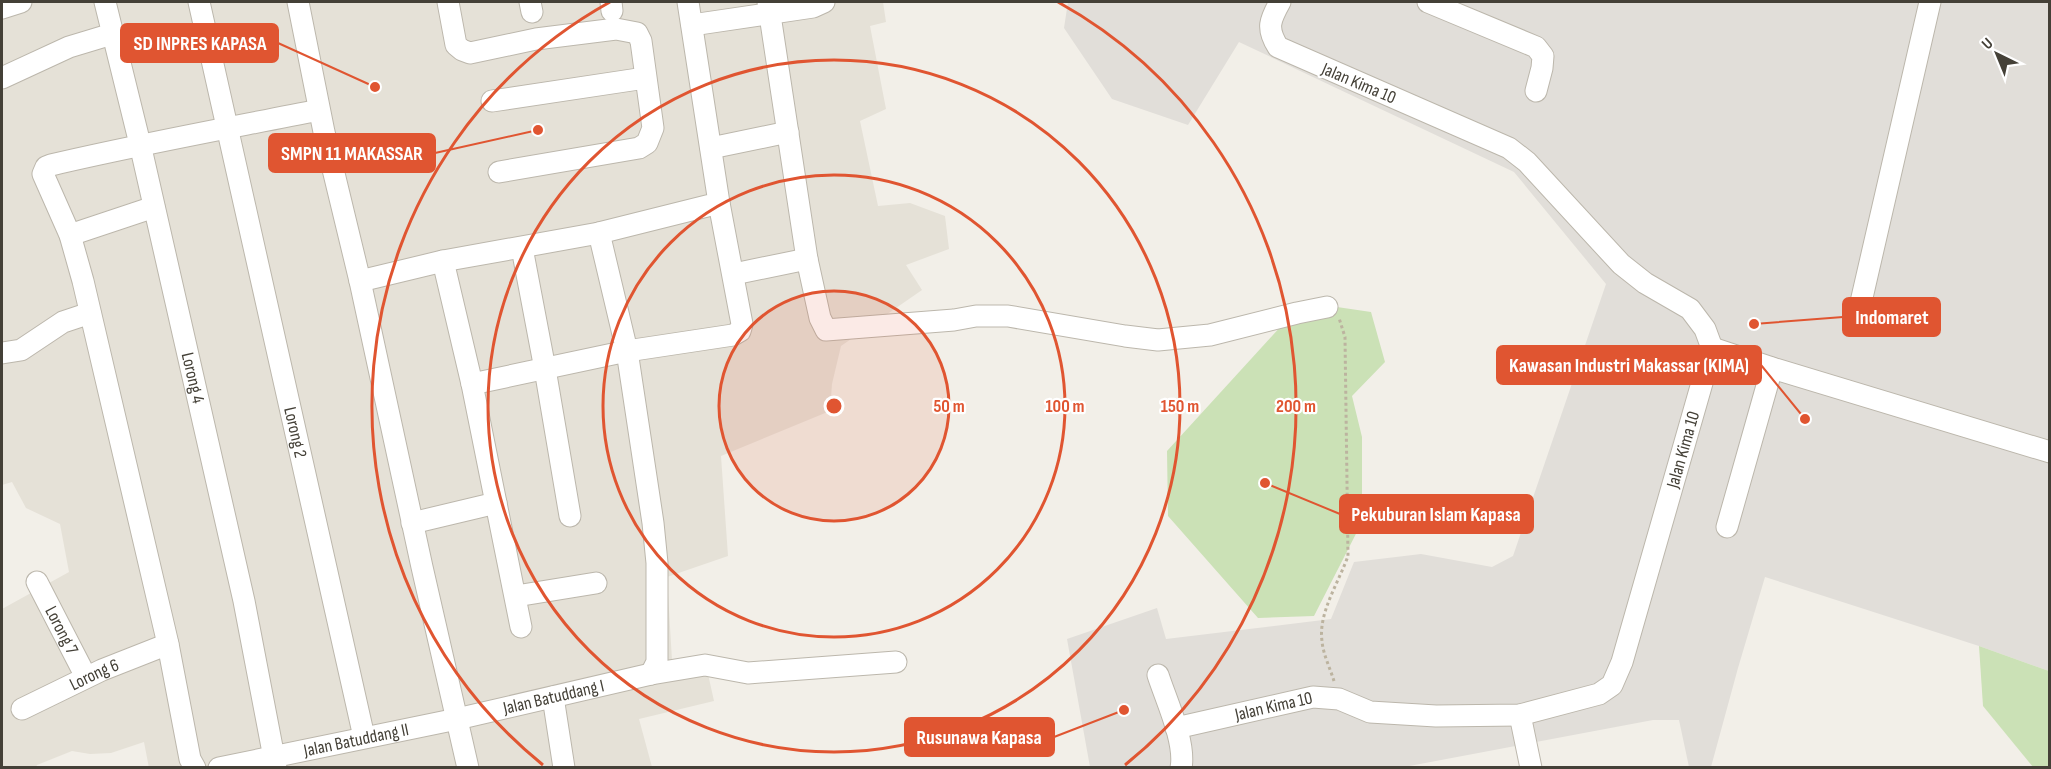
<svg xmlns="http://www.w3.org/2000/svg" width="2051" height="769" font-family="'Sofia Sans Condensed',sans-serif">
	<rect width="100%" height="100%" fill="#f2efe8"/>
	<polygon fill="#e5e1d7" points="2,2 883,2 886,22 870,26 886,109 860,121 878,206 910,203 945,216 949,249 906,265 922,290 841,346 832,384 830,411 721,456 728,556 667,577 672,660 704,656 714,701 639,719 652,767 149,768 144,742 111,753 90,754 72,751 37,765 36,767 2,767 2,609 69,572 60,524 26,508 12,482 2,485"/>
	<polygon fill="#e1ded9" points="1068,2 2049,2 2049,671 1979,646 1765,577 1738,668 1711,767 1689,767 1679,720 1653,720 1404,767 1090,767 1067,639 1157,608 1166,639 1331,619 1354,562 1421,554 1492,567 1513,556 1606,284 1514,172 1239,42 1188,125 1112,99 1064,28"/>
	<g fill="#cbe1b6">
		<polygon points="1303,302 1371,312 1385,362 1352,396 1362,437 1362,522 1314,616 1258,618 1168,516 1167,451"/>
		<polygon points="1979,646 2049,671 2049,767 2033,767 1983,706"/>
	</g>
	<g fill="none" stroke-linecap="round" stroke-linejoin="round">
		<g stroke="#bcb7ac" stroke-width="23">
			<g id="minor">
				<path id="s1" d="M105 2 140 144 244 601 276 768"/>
				<path id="s2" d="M199 2 364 737"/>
				<polyline points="298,2 324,132 360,281 422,567 468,768"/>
				<polyline points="448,2 456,45 462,50 470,53 536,39 616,29 637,33 641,41 653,128 647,143 639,148 499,172"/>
				<polyline points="530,2 532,12"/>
				<polyline points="611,2 612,11"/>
				<polyline points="768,2 807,259 820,318 826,330 954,320 976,316 1008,316 1125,336 1158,340 1210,335 1297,313 1327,307"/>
				<polyline points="1428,2 1536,47 1543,56 1542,68 1536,91"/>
				<polyline points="2,8 21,2"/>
				<polyline points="692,25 813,7 824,2"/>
				<polyline points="2,78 69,47 112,34"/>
				<polyline points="492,101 645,78"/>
				<polyline points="711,148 788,132"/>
				<polyline points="70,235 154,207"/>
				<polyline points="522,248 545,369 570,516"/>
				<polyline points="443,261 472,384 521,627"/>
				<polyline points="734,274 807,259"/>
				<polyline points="360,281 443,261 599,233 719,203 688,2"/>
				<polyline points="1858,315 1930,2"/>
				<polyline points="1712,348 1772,368 2050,452"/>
				<polyline points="2,353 21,350 63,322 90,313"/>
				<polyline points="472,384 627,351 599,233"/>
				<polyline points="412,523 496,503"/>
				<polyline points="1727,527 1772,368"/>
				<path id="s3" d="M37 582 86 677"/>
				<polyline points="516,596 596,583"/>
				<polyline points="651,674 657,662 657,563 653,523 627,351 733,335 740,331 742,324 719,203"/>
				<path d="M1158 675C1166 700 1186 742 1181 768"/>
				<polyline points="553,697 564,768"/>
				<path id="s4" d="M22 709 102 670 168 644"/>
				<polyline points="1520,715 1531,768"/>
				<path id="s5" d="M1176 728 1313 697 1339 699 1370 712 1436 716 1520 715 1599 694 1612 685 1622 662 1712 348 1705 329 1690 309 1645 283 1621 264 1527 162 1509 148 1278 47C1266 28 1270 20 1280 2"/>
				<path d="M195 768 190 759 168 644 83 281 70 235 43 174 46 167 51 165C140 144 229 128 319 110"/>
				<path id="s6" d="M219 768 457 719 651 674 705 665 748 673 896 662"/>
			</g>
		</g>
		<path stroke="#bcb39f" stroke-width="3" stroke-dasharray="3 3" stroke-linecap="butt" d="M1334 681C1330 668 1323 654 1322 641 1318 613 1339 582 1348 556L1345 337 1339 318"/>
		<use href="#minor" stroke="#fff" stroke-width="21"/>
	</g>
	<circle cx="834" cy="406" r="115" fill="#e05531" fill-opacity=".12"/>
	<g fill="none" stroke="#e05531" stroke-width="3">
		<circle cx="834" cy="406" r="115"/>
		<circle cx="834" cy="406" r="231"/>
		<circle cx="834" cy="406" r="346"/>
		<path d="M543 765A462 462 0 0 1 610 2M1058 2A462 462 0 0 1 1125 765"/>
	</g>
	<g text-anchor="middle" stroke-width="4.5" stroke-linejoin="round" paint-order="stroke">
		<g font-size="18" fill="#444037" stroke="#fff">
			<text transform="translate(1359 83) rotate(23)" y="6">Jalan Kima 10</text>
			<text dy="6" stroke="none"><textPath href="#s1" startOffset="386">Lorong 4</textPath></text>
			<text dy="6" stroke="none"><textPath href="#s2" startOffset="441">Lorong 2</textPath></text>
			<text dy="6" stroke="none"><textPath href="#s5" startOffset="694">Jalan Kima 10</textPath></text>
			<text dy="6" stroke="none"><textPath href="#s3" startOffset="54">Lorong 7</textPath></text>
			<text dy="6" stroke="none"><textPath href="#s4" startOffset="80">Lorong 6</textPath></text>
			<text dy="6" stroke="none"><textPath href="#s6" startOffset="342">Jalan Batuddang I</textPath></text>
			<text dy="6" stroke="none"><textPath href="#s5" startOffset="100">Jalan Kima 10</textPath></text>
			<text dy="6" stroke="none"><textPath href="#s6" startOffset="140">Jalan Batuddang II</textPath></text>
		</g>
	</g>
	<circle cx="834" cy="406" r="9" fill="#e05531" stroke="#fff" stroke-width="3"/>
	<g font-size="18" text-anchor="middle" font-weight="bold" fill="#e05531" stroke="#fff" stroke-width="4.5" stroke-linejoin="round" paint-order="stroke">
		<text x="949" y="412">50 m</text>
		<text x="1065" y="412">100 m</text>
		<text x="1180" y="412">150 m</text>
		<text x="1296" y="412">200 m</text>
	</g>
	<path fill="none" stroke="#e05531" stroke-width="2" d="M375 87L278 43M538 130L435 153M1754 324L1843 317M1805 419L1761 365M1265 483L1340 514M1124 710L1054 737"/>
	<g fill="#e05531" stroke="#fff" stroke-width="2">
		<circle cx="375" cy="87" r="6"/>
		<circle cx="538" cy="130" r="6"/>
		<circle cx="1754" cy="324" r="6"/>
		<circle cx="1805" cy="419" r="6"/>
		<circle cx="1265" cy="483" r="6"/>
		<circle cx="1124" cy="710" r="6"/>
	</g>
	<g fill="#e05531" stroke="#e05531" stroke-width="2">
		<rect x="121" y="24" width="157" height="38" rx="6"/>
		<rect x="269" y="134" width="166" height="38" rx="6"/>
		<rect x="1843" y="298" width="97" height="38" rx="6"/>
		<rect x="1497" y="346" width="264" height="38" rx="6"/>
		<rect x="1340" y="495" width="193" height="38" rx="6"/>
		<rect x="905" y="718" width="149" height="38" rx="6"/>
	</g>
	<g font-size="20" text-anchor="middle" font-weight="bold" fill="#fff">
		<text x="200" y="50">SD INPRES KAPASA</text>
		<text x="352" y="160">SMPN 11 MAKASSAR</text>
		<text x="1892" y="324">Indomaret</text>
		<text x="1629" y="372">Kawasan Industri Makassar (KIMA)</text>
		<text x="1436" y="521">Pekuburan Islam Kapasa</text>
		<text x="979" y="744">Rusunawa Kapasa</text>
	</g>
	<rect width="2051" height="769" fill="none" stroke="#444037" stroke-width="6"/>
	<g transform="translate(1997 54) rotate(317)" stroke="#ffffff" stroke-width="4.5" paint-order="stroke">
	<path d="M0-4.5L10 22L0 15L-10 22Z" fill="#444037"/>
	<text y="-9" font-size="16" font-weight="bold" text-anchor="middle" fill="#444037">U</text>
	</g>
</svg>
